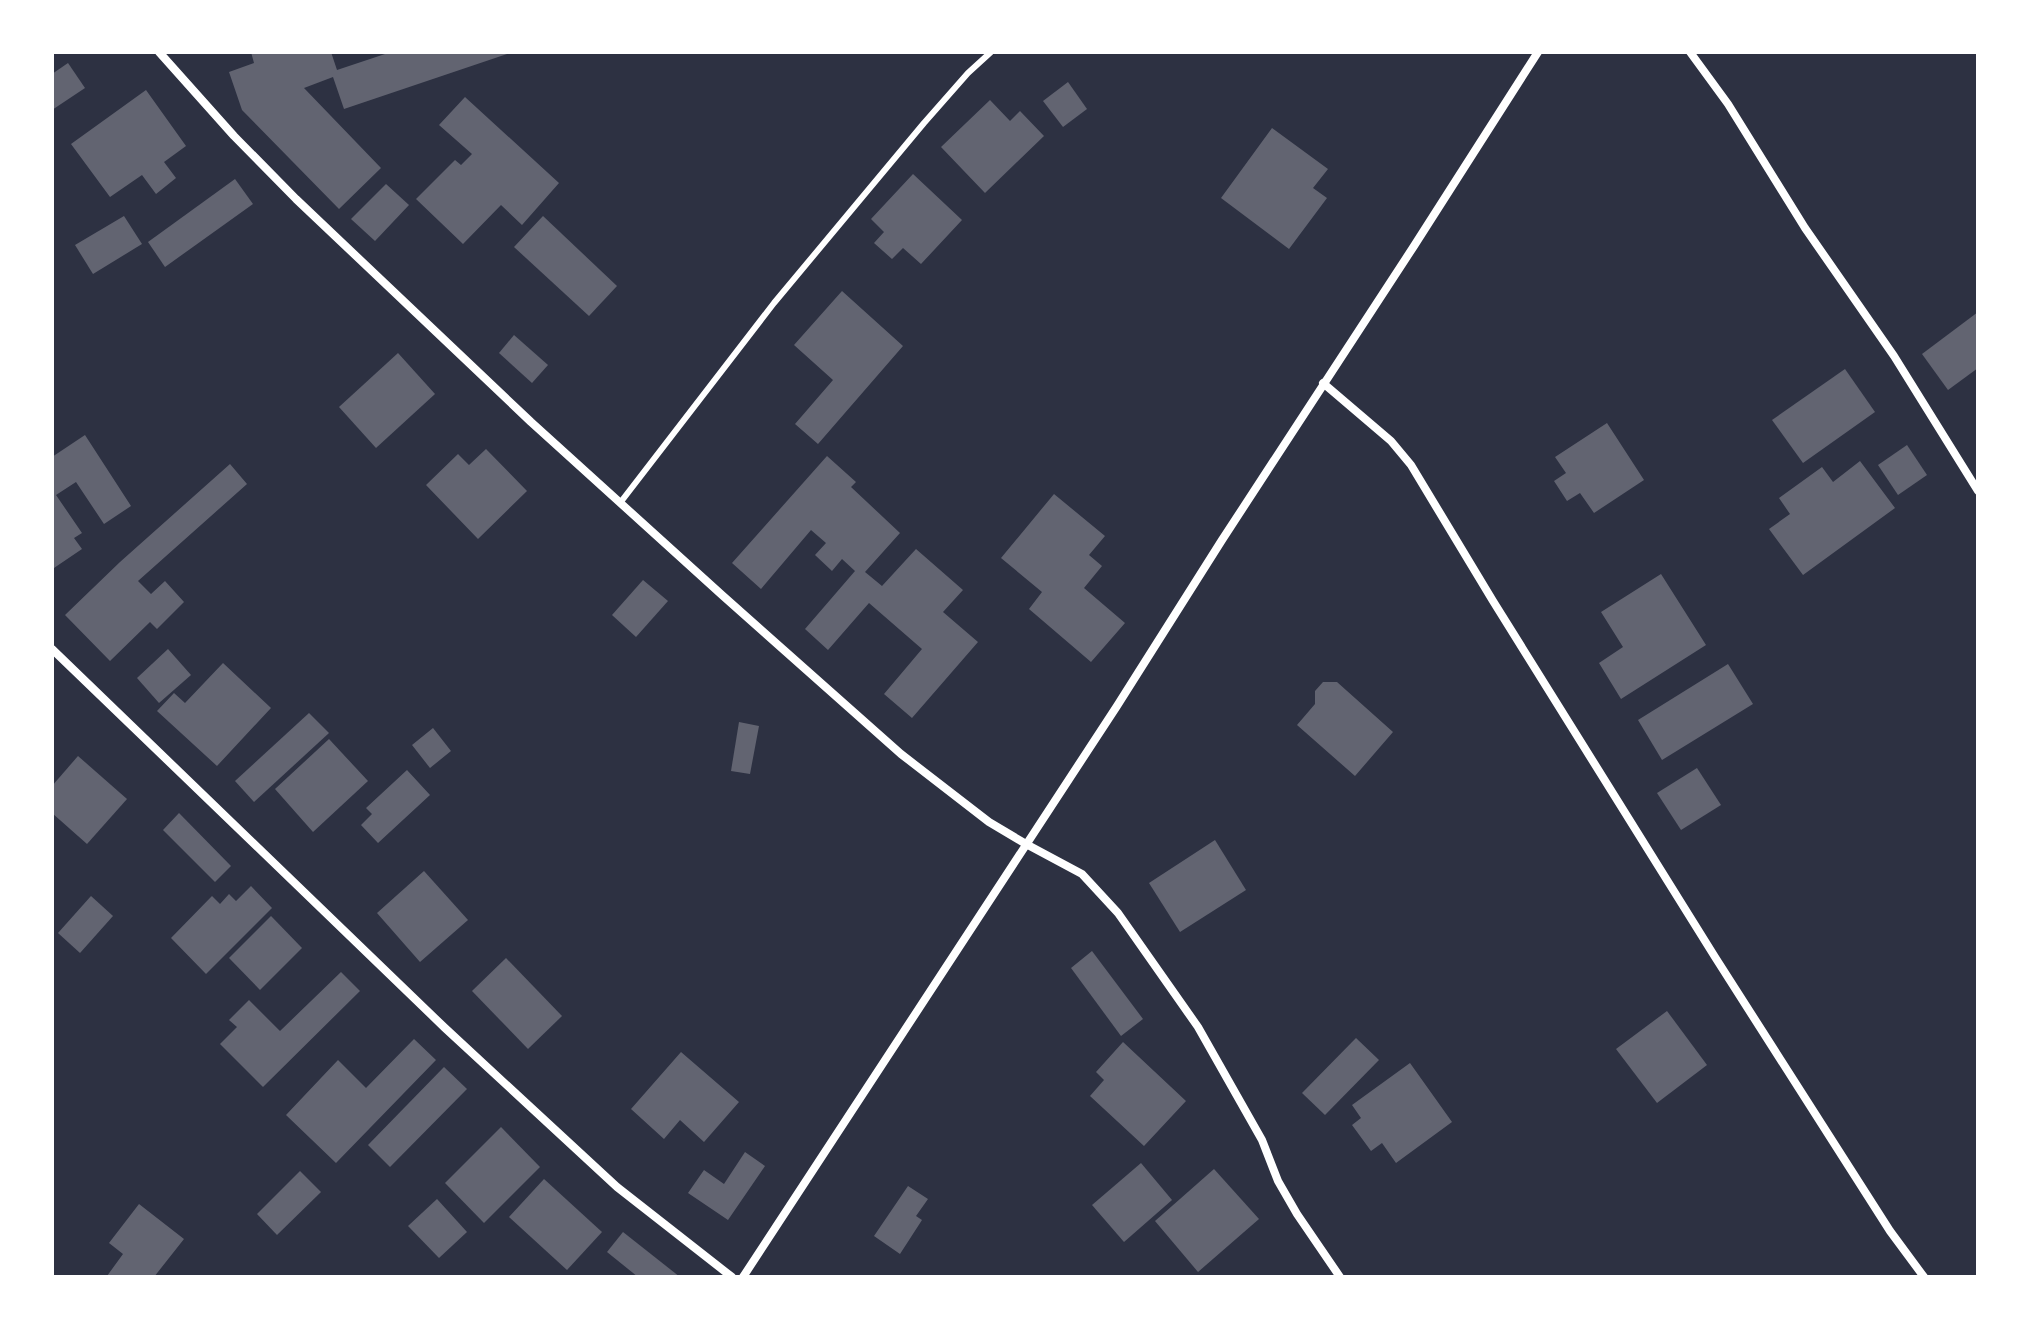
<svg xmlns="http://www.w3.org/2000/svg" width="2030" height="1329" font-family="Montserrat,sans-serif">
	<rect width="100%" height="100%" fill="#2d3142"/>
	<g fill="#626471">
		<polygon points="251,52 331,52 337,70 391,52 510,53 344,109 333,77 304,88 381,168 339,209 242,110 229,72 254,63"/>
		<polygon points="68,63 85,88 52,110 52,74"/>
		<polygon points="1068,82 1087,109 1063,127 1043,101"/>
		<polygon points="146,90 186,146 164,162 176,178 156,194 142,175 110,197 71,144"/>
		<polygon points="465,97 559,183 522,225 501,205 463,244 416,199 455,160 461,165 472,154 439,125"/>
		<polygon points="990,100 1010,121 1020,111 1044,136 985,193 941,147"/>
		<polygon points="1272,128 1328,169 1313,188 1327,198 1289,249 1221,198"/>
		<polygon points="913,174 962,220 921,264 903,248 892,259 874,243 884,232 871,219"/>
		<polygon points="235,179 253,204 165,267 148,242"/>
		<polygon points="386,184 409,205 375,241 351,219"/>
		<polygon points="124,216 142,244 93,274 75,245"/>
		<polygon points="543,216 617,286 589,316 514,247"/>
		<polygon points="842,291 903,346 818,444 795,424 833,380 794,345"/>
		<polygon points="1978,312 1978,368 1948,390 1922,354"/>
		<polygon points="514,335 548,365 532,383 499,353"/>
		<polygon points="398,353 435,394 376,448 339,407"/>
		<polygon points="1845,369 1875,412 1803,463 1772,420"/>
		<polygon points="1607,423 1644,480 1594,513 1580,493 1567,501 1554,481 1566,473 1555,457"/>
		<polygon points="85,435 131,506 104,524 76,482 56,495 82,533 74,538 82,549 54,568 52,565 52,457"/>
		<polygon points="1907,445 1927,475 1898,495 1878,465"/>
		<polygon points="486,449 527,491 478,539 426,485 458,454 469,465"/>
		<polygon points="827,456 856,482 851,487 900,533 865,572 882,586 916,549 963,590 943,612 978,642 912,718 884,694 922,649 869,603 828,650 805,629 855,571 842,559 832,571 815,555 826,543 811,530 761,589 732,563"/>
		<polygon points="1860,461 1895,508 1803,575 1769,529 1790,514 1779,498 1822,467 1833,482"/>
		<polygon points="230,464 247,484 138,581 151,594 165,581 184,602 157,629 150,622 110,661 65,615 120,562"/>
		<polygon points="1054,494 1105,536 1089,555 1102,566 1084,588 1125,623 1091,662 1029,609 1042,592 1001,558"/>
		<polygon points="1661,574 1706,645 1621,699 1599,663 1623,647 1601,612"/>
		<polygon points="643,580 668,601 636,637 612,615"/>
		<polygon points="168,649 191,675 159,703 137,678"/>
		<polygon points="223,663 271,708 217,766 157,711 174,693 185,703"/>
		<polygon points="1728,664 1753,704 1662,760 1638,720"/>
		<polygon points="1323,682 1337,682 1393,732 1355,776 1297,725 1315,704 1315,691"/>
		<polygon points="309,713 329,733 254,802 235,781"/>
		<polygon points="739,722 759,726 750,774 731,771"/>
		<polygon points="433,728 451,751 430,768 412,745"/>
		<polygon points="329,739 368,781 313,832 275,789"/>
		<polygon points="78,756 127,799 87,844 52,813 52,786"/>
		<polygon points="1697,768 1721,805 1681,830 1657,793"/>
		<polygon points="407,770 430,795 378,843 361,825 372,814 366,808"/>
		<polygon points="179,813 231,866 215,882 163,830"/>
		<polygon points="1215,840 1246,890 1180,932 1149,883"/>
		<polygon points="424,871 468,920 420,962 377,913"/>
		<polygon points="251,886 272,908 206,974 171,938 212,896 220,904 229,894 236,901"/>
		<polygon points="91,896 113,916 80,953 58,933"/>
		<polygon points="271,916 302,948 260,990 229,958"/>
		<polygon points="1092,951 1143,1019 1121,1036 1071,968"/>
		<polygon points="506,958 562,1016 528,1049 472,991"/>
		<polygon points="341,972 360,991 263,1087 220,1044 237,1027 229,1020 249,1000 280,1031"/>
		<polygon points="1667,1011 1707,1065 1657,1103 1616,1049"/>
		<polygon points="1356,1038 1379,1060 1325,1115 1302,1093"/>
		<polygon points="414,1039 436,1060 336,1163 286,1115 338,1060 366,1088"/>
		<polygon points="1123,1042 1186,1101 1144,1146 1090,1096 1104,1080 1096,1072"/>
		<polygon points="681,1052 739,1102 704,1142 680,1120 664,1139 631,1109"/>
		<polygon points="1410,1063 1452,1122 1396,1163 1382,1143 1371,1151 1352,1125 1361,1118 1352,1105"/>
		<polygon points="444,1067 467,1089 390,1167 368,1145"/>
		<polygon points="501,1127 540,1167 484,1223 445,1183"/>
		<polygon points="745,1152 765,1166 728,1220 688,1193 704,1170 724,1184"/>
		<polygon points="1141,1163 1172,1200 1124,1242 1092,1205"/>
		<polygon points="1214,1169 1259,1219 1198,1272 1155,1221"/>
		<polygon points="300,1171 321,1192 277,1235 257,1214"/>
		<polygon points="544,1179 602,1232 567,1270 509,1217"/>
		<polygon points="908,1186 928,1199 916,1216 922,1220 900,1254 874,1236"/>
		<polygon points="437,1199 467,1232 439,1258 408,1226"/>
		<polygon points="139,1204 184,1239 154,1277 108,1277 107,1276 123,1254 109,1243"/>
		<polygon points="623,1232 680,1277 638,1277 607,1252"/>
	</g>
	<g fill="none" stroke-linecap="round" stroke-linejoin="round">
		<polyline stroke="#fff" stroke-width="6" points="620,503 774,303 924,123 968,73 991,52"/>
		<g stroke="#fff" stroke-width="8">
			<polyline points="159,52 234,136 296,199 531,422 722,595 901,754 989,822 1026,844 1082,874 1118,913 1198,1027 1262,1140 1278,1181 1297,1214 1340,1277"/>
			<polyline points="1690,52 1728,104 1805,228 1894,356 1978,491"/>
			<polyline points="1323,383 1391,441 1411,465 1493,601 1715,957 1890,1231 1924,1277"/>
			<polyline points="52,649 445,1028 617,1187 732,1277"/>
			<polyline points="743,1277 1117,706 1222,540 1414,246 1538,52"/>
		</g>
	</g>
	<rect width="2030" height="1329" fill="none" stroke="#ffffff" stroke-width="108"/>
</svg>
